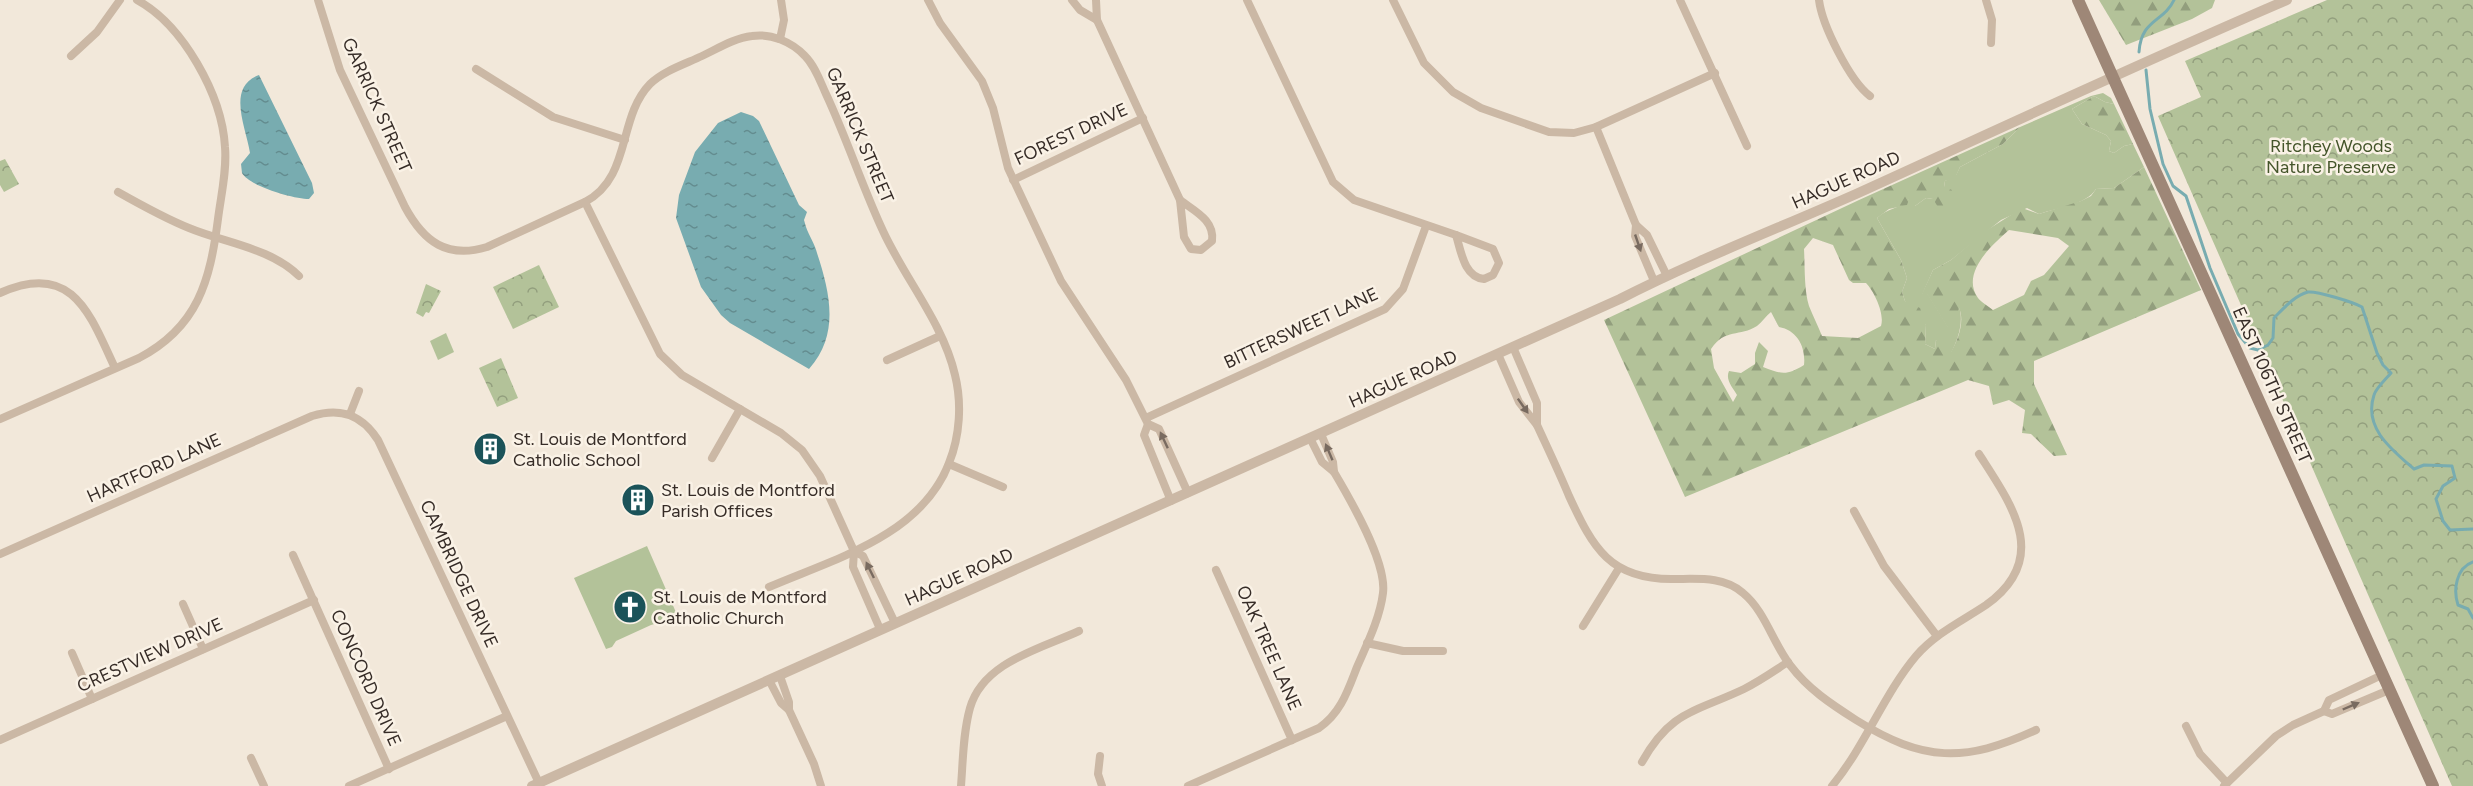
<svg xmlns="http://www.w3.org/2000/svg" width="2473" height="786" font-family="Figtree,sans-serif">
	<defs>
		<pattern id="forest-firs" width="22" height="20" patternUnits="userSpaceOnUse" patternTransform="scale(1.5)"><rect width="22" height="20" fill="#b3c299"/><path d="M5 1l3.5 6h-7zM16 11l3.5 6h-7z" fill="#929e7d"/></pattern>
		<pattern id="park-crowns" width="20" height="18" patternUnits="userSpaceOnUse" patternTransform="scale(1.5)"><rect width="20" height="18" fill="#b3c299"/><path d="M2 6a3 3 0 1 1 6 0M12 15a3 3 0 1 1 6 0" fill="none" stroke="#929e7d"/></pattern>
		<pattern id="water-ripples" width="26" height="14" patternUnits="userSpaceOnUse" patternTransform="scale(1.5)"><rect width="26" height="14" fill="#78acb0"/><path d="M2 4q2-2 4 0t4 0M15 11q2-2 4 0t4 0" fill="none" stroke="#638c8f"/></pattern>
	</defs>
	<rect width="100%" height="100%" fill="#f2e8da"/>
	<g fill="#b3c299">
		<path d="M2103 93 2111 98 2114 104 2105 102 2094 96 2072 109 2082 124 2106 135 2111 141 2109 151 2114 153 2124 146 2133 144 2144 167 2114 188 2096 189C2086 205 2057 208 2039 214L2027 208 2001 220 1951 260 1933 270 1922 295 1927 293 1948 327 1959 307C1964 322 1958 339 1951 353L1936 340 1935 349 1925 344 1926 325 1905 301 1902 292 1907 278 1901 260 1877 218C1887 208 1900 209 1909 199H1915V206L1926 198 1933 199 1944 187 1945 181 1956 175 1960 167 2003 144 2020 127 2091 96Z"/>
		<polygon points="446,333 454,352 438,360 430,341"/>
		<polygon points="647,546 678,617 651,625 616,641 612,647 606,649 574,578"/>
	</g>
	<g fill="url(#forest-firs)" fill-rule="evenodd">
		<polygon points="2099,0 2215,0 2212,8 2192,19 2126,45"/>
		<polygon points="2094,96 2105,102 2114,104 2133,144 2124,146 2114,153 2109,151 2111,141 2106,135 2082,124 2072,109"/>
		<path d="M2020 127 2003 144 1960 167 1955 178 1945 181 1944 187 1952 190 1951 198 1946 206 1938 207 1933 199 1926 198 1915 206 1914 200 1909 199 1907 205 1889 209 1877 218 1901 260 1907 278 1902 292 1905 301 1920 308 1926 325 1925 344 1935 349 1936 340 1946 344 1951 352C1958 340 1965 321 1959 308L1954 323 1948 328 1927 294 1921 296 1933 270 1951 260 1984 232 2022 208 2039 214 2081 201 2091 196 2096 189 2114 188 2144 167 2201 290 2034 361V384L2067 455 2054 456 2031 434 2022 433 2025 410 2009 400 1993 405 1989 386 1968 380 1685 497 1604 320 1859 200ZM2009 230 2058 238 2069 246 2044 275 2031 281 2024 295 1993 310C1988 306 1981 302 1978 298 1960 273 1993 244 2009 230ZM1813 238 1833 245 1849 280 1853 283H1866C1874 291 1885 314 1881 326L1858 338 1822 336C1818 326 1813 316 1809 306 1804 290 1805 267 1804 249ZM1771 312 1779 327C1797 330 1806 347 1804 365 1786 376 1782 374 1763 367L1768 351 1759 342 1755 353V364L1741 373 1729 371C1725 380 1733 388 1737 395L1733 402 1714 368 1711 349C1725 328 1740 337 1757 326 1762 322 1766 316 1771 312Z"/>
	</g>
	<g fill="url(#park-crowns)">
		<polygon points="2327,0 2473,0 2473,786 2452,786 2158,116 2201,97 2185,61"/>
		<polygon points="5,159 19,184 4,192 0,185 0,161"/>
		<polygon points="539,265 559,307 513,329 493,287"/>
		<polygon points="426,284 441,291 429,313 426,312 423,317 416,313"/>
		<polygon points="501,358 518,398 497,407 479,368"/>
	</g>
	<g fill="url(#water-ripples)">
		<path d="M259 75 312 183 314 193 309 199C294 199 249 186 242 173L241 164 250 153C246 127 226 87 259 75Z"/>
		<path d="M741 112 753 116 759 121 799 205 807 212 804 220 806 227C809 236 815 244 817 253 830 293 840 334 809 369L730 323 721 315 701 287 676 218 679 195 695 152 718 123Z"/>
	</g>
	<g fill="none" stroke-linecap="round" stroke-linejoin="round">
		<g stroke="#78acb0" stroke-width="3">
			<path d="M2139 52C2141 19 2164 22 2174 0"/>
			<path d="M2146 70 2150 109 2163 164 2173 186 2186 196 2210 268 2238 334 2250 348 2258 350 2268 345 2273 338 2274 318C2283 309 2295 295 2308 292 2317 291 2353 302 2362 307L2377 353 2383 365 2391 373C2386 379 2376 388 2374 395 2363 428 2392 450 2414 469L2424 465 2452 466 2455 478 2443 486 2436 499 2443 521 2450 530 2473 529"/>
			<path d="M2473 562C2456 568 2453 590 2458 605L2468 609 2473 618"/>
		</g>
		<g stroke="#cbb8a5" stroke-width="8">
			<path d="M318 0 340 70 405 207C424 242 447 259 487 247L585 202C632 177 617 118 650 84 663 71 685 64 702 56 717 49 734 38 752 36 771 33 792 42 805 56 815 66 820 81 826 94 847 139 862 186 883 231 905 279 943 323 955 375 962 403 960 436 949 463 921 536 834 559 769 587"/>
			<polyline points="928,0 940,23 982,81 993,108 1008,168 1061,281 1126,380 1148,424"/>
			<polyline points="1072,0 1080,10 1097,20 1096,0"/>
			<polyline points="1247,0 1333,182 1354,200 1456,235"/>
			<polyline points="1393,0 1424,63 1453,92 1481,108 1549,132 1574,133 1596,127 1715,73"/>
			<polyline points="1680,0 1747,146"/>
			<path d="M1819 0C1822 25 1850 81 1870 96"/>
			<polyline points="1986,0 1992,20 1991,43"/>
			<polyline points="1097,20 1180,200"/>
			<polyline points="780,39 784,20 781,0"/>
			<polyline points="71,56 97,32 120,0"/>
			<polyline points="476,69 553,117 625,140"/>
			<polyline points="1596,127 1636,225"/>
			<polyline points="1013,180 1143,118"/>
			<path d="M118 192C141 205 164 218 189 228 225 243 271 248 299 276"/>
			<path d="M1180 200C1194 211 1215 220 1212 241L1201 250 1191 249 1184 237Z"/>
			<polyline points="585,202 660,354 682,375 781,433 802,450 820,476 854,551"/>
			<path d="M1456 235 1493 249 1499 263 1493 275 1484 279C1464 277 1461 251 1456 235Z"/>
			<polyline points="1654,281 1635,236 1636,225 1647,235 1667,276"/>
			<path d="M0 293C73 260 90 315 115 368"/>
			<polyline points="1498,354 1519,402 1537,425 1537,403 1513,347"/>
			<polyline points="887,360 940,336"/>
			<polyline points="350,414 359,391"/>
			<polyline points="1146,418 1385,309 1403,289 1426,226"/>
			<path d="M0 419 139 358C198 327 210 281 218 219 221 195 227 171 225 147 222 95 183 25 137 0"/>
			<path d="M1537 425C1548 449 1559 472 1569 496 1593 548 1610 580 1674 579 1697 579 1724 576 1743 593 1765 611 1773 643 1790 665 1808 689 1831 704 1856 720 1924 762 1964 763 2036 730"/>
			<polyline points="1310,438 1322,462 1334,472 1333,462 1321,434"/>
			<polyline points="712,458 740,409"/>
			<polyline points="949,464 1003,487"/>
			<polyline points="1171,501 1144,435 1148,424 1159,429 1188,493"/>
			<polyline points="1854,511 1884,566 1937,636"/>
			<path d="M0 554 312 416C341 407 362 415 378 440L539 783"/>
			<polyline points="293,555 389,769"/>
			<polyline points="1216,570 1292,740"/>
			<polyline points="183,604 203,649"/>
			<polyline points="1583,626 1619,568"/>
			<polyline points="880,629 853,567 854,551 863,556 895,623"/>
			<polyline points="1367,643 1403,651 1443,651"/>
			<polyline points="72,653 92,699"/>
			<polyline points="2382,675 2329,700 2324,711 2332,714 2389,690"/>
			<polyline points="769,680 781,703 789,710 789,702 780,676"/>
			<polyline points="789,710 814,764 821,786"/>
			<polyline points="2186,726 2200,754 2227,783"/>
			<polyline points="0,740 314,600"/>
			<polyline points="1100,756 1098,774 1102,786"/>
			<polyline points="251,758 264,786"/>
			<path d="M1642 762C1671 710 1696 712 1744 689 1760 681 1774 671 1788 662"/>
			<polyline points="349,786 507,716"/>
			<path d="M961 786C963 761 963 733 970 708 983 662 1040 649 1079 631"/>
			<path d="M1188 786 1319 728C1341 713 1348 690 1357 667 1367 644 1380 618 1383 593 1387 562 1350 499 1334 472"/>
			<path d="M1832 786C1865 746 1884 694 1916 656 1936 633 1962 621 1986 605 2052 558 2011 504 1979 454"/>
			<polyline points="2224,786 2276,736 2293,725 2324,711"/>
		</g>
		<path stroke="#cbb8a5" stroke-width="10" d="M532 786 1620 299C1696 260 1777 229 1856 194 1999 129 2142 62 2287 0"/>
		<polyline stroke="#9e8777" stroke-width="12" points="2078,0 2433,786"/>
	</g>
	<defs><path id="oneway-solid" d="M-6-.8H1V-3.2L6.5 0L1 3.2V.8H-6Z" transform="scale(1.5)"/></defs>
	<g fill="#796b60">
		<use href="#oneway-solid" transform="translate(1638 243) rotate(71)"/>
		<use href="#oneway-solid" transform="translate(1523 406) rotate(55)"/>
		<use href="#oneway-solid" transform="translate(1164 440) rotate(-115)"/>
		<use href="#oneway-solid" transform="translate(1329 452) rotate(-113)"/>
		<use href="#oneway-solid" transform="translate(870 570) rotate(-116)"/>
		<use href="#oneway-solid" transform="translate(2351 706) rotate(-23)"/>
	</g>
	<defs>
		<g id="building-disc" transform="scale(1.725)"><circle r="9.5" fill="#1b5359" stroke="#faf2e6"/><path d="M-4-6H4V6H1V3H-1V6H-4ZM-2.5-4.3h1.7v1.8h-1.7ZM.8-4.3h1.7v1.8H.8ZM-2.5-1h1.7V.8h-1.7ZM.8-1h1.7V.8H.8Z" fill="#fff"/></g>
		<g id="church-disc" transform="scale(1.725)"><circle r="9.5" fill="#1b5359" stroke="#faf2e6"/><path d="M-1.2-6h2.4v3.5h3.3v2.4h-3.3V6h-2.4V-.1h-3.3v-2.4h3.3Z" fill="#fff"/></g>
	</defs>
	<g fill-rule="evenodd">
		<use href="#building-disc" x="490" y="449"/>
		<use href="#building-disc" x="638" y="500"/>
		<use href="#church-disc" x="630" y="607"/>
	</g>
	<g text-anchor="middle" stroke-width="5" stroke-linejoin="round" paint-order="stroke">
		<g font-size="18" fill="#362c27" stroke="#faf2e6">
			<text transform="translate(377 105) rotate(66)" y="6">GARRICK STREET</text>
			<text transform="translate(1071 134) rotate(-25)" y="6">FOREST DRIVE</text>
			<text transform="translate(860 135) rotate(67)" y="6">GARRICK STREET</text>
			<text transform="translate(1846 180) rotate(-24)" y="6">HAGUE ROAD</text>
			<text transform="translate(1301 328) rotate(-25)" y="6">BITTERSWEET LANE</text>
			<text transform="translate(1403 379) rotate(-24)" y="6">HAGUE ROAD</text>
			<text transform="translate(2272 385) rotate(66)" y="6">EAST 106TH STREET</text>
			<text transform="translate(154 468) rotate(-24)" y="6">HARTFORD LANE</text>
			<text transform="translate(459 574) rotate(65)" y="6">CAMBRIDGE DRIVE</text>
			<text transform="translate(959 577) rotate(-24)" y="6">HAGUE ROAD</text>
			<text transform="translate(1269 648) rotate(66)" y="6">OAK TREE LANE</text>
			<text transform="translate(150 655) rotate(-24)" y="6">CRESTVIEW DRIVE</text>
			<text transform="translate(366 678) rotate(66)" y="6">CONCORD DRIVE</text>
		</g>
		<g font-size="18" fill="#44552a" stroke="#faf2e6">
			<text x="2331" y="152">Ritchey Woods<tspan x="2331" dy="21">Nature Preserve</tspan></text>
		</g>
		<g font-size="18" fill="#362c27" stroke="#faf2e6" text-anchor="start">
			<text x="513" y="445">St. Louis de Montford<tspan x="513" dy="21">Catholic School</tspan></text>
			<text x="661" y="496">St. Louis de Montford<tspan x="661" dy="21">Parish Offices</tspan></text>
			<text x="653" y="603">St. Louis de Montford<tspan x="653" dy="21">Catholic Church</tspan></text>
		</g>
	</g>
</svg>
